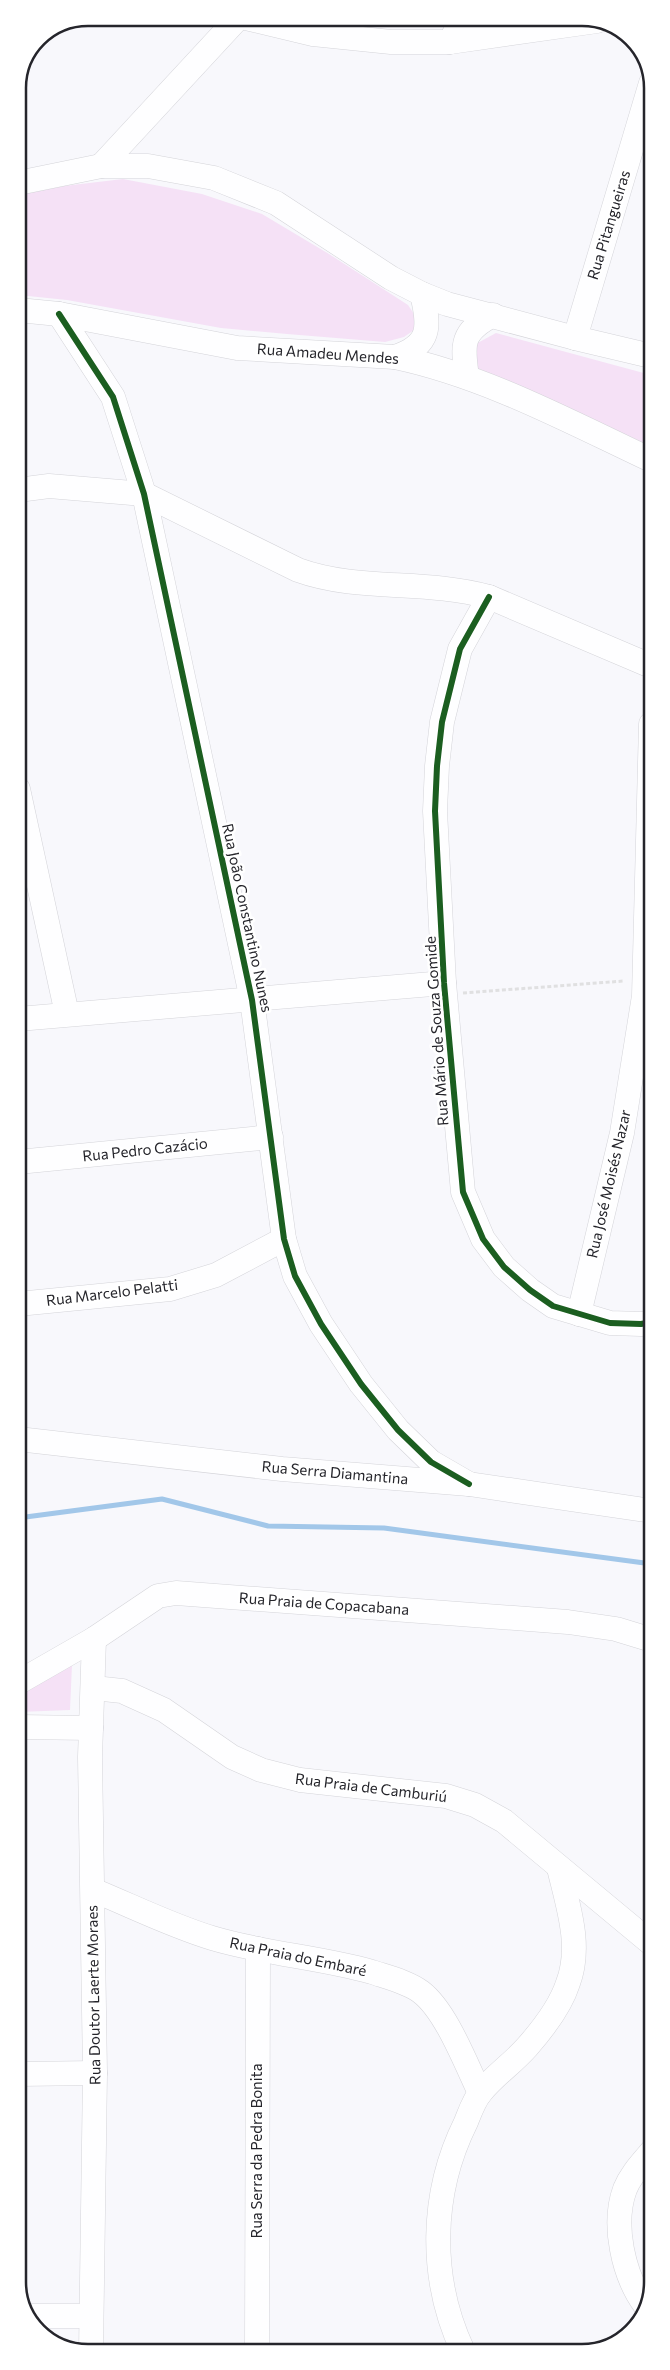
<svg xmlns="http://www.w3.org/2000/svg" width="670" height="2370" font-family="Commissioner,sans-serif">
	<rect width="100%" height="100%" fill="#f8f8fc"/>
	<g fill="#f5e1f6">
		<polygon points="123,179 202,194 262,214 329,254 408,305 416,317 414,330 404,337 385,342 287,334 221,328 67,300 18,295 18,195 64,186"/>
		<polygon points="496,333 651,375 651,446 477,368 472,346"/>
		<polygon points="72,1665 70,1710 19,1712 19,1693"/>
	</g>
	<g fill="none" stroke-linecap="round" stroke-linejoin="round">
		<polyline stroke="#a2c7e9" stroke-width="5" points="18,1518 162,1499 268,1526 384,1528 652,1564"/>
		<g stroke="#d4d4d9" stroke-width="25">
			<g id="minor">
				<polyline points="246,18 313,34 391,42 450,42 597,21"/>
				<polyline points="450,42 462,18"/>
				<polyline points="101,166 238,18"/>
				<polyline points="18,183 101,166 148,166 214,178 276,203 391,278 422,294 447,304 575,338 651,356"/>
				<path d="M18 310 59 314 237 348 395 357C485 376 568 421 651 460"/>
				<polyline points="59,314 113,397 144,494 252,1000 284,1239 295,1276 321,1324 361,1384 398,1430 431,1462 469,1484"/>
				<polyline points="575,338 651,83"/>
				<path d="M395 357C431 345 430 327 422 294"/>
				<path d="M467 377C462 344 461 332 493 315"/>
				<path d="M18 490 49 486 144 494 298 570C359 592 425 579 489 597L651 666"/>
				<polyline points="489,597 460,649 442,722 437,766 435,811 444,983 463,1192 483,1239 504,1267 530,1290 553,1306 610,1323 641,1324 652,1322"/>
				<polyline points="18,789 67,1014"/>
				<polyline points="18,1019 444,983"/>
				<polyline points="18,1162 271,1137"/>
				<polyline points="18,1304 170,1289 216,1275 284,1239"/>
				<polyline points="579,1314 622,1133 644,996 651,724"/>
				<polyline points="18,1439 282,1469 469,1484 652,1511"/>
				<polyline points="19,1682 94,1639 158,1596 176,1593 568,1622 616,1629 652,1640"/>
				<polyline points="94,1688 122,1691 164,1710 232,1757 261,1770 300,1780 446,1796 475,1805 504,1821 652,1944"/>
				<polyline points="19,1727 91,1728"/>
				<path d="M93 1890C132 1906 172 1926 212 1938 265 1954 319 1957 372 1972 387 1977 408 1982 421 1992 446 2011 466 2064 480 2093"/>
				<polyline points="19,2074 95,2073"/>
				<path d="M645 2305C623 2275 612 2224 625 2189 631 2174 642 2163 652 2151"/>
				<polyline points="30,2316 91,2316"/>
				<path d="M463 2351C429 2279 430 2194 466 2122 470 2112 474 2100 481 2092 495 2075 513 2063 527 2047 542 2030 561 2005 568 1983 582 1946 568 1906 559 1868"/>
				<polyline points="91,2352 95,2073 90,1757 94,1639"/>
				<polyline points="257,2352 258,1949"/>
			</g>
		</g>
		<polyline stroke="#e0e0e1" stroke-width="3" stroke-dasharray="4 2.5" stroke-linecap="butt" points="463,993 624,981"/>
		<use href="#minor" stroke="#fefeff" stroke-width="24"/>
		<g stroke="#fff" stroke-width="9">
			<g id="cycleway">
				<polyline points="59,314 113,397 144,494 252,1000 284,1239 295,1276 321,1324 361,1384 398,1430 431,1462 469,1484"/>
				<polyline points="489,597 460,649 442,722 437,766 435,811 444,983 463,1192 483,1239 504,1267 530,1290 553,1306 610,1323 641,1324 652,1322"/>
			</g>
		</g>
		<use href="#cycleway" stroke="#1b5e20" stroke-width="6"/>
	</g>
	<g text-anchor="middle" stroke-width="5" stroke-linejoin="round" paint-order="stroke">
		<g font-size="15" fill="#25252b" stroke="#fff">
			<text transform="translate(609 225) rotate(-73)" y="5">Rua Pitangueiras</text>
			<text transform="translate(328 354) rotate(4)" y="5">Rua Amadeu Mendes</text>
			<text transform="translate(247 918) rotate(78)" y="5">Rua João Constantino Nunes</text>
			<text transform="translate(437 1031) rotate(-94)" y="5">Rua Mário de Souza Gomide</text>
			<text transform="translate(145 1150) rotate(-6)" y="5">Rua Pedro Cazácio</text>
			<text transform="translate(609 1184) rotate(-77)" y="5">Rua José Moisés Nazar</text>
			<text transform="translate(112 1293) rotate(-7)" y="5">Rua Marcelo Pelatti</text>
			<text transform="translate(335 1473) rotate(5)" y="5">Rua Serra Diamantina</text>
			<text transform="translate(324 1604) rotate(4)" y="5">Rua Praia de Copacabana</text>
			<text transform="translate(371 1788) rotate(7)" y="5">Rua Praia de Camburiú</text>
			<text transform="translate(298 1957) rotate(12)" y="5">Rua Praia do Embaré</text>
			<text transform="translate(94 1995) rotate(-91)" y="5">Rua Doutor Laerte Moraes</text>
			<text transform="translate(257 2151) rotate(-90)" y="5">Rua Serra da Pedra Bonita</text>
		</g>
	</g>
	<path d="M0 0H670V2370H0ZM88 26H582A62 62 0 0 1 644 88V2282A62 62 0 0 1 582 2344H88A62 62 0 0 1 26 2282V88A62 62 0 0 1 88 26Z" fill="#fff" fill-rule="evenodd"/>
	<path fill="none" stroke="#25252b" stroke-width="2.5" d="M88 26H582A62 62 0 0 1 644 88V2282A62 62 0 0 1 582 2344H88A62 62 0 0 1 26 2282V88A62 62 0 0 1 88 26Z"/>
</svg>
